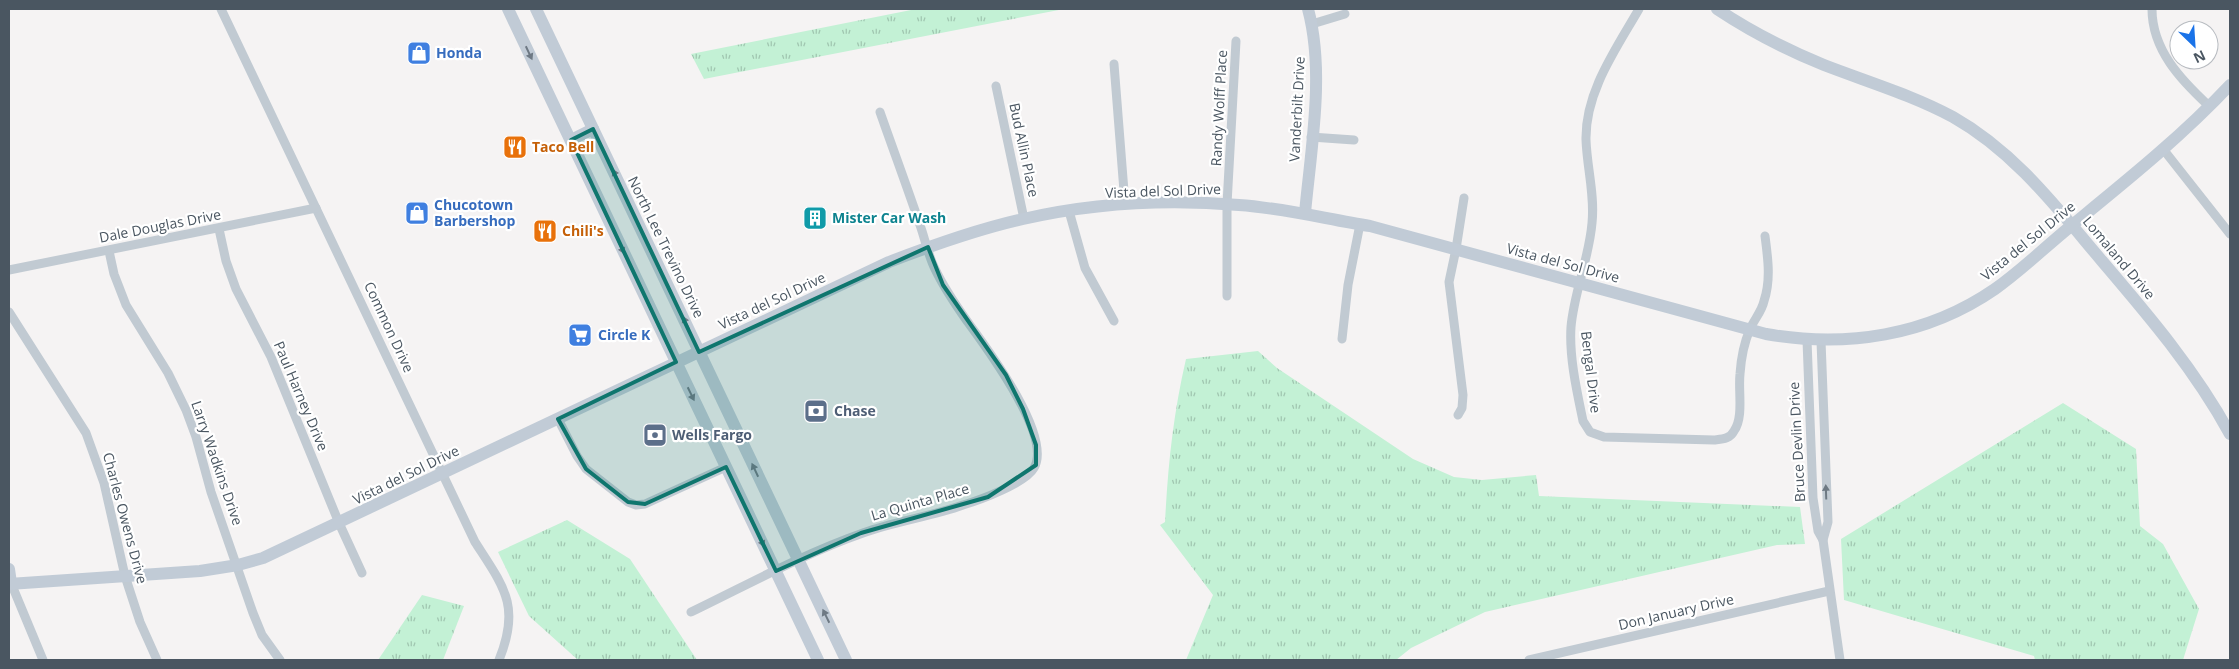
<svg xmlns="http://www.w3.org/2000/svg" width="2239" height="669" font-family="'Open Sans',sans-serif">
	<defs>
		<pattern id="grass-tufts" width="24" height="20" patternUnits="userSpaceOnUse" patternTransform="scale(1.25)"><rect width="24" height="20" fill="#c3f1d5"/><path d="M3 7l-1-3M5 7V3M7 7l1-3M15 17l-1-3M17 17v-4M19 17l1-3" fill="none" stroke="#a0c6b0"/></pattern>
	</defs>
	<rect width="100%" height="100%" fill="#f5f3f3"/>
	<g fill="url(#grass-tufts)">
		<polygon points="916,9 1064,9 704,79 691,54"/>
		<path d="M1258 351 1277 368 1413 459 1454 477 1482 480 1536 475 1539 496 1800 507 1805 544 1777 545 1485 612 1411 648 1396 660H1186L1213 595 1160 525 1165 522C1168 465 1173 415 1186 359Z"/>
		<polygon points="2063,403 2136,449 2140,526 2163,544 2199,609 2183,660 2035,660 2034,656 1844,600 1841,539"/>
		<polygon points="567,520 630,559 697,660 578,660 529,616 498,552"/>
		<polygon points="422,595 464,606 443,660 378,660"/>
	</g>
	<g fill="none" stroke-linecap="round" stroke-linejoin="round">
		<g stroke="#c1cad2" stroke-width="9">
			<path d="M221 9 475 542C504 587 521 606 499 660"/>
			<path d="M1639 9C1616 49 1585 92 1586 140 1587 168 1595 195 1592 223 1589 259 1574 292 1571 327 1569 357 1577 392 1583 421L1590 432 1604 437 1714 440C1722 439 1730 439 1734 431 1744 417 1738 391 1740 374 1741 359 1744 343 1750 329 1754 320 1762 311 1764 301 1771 280 1768 259 1765 236"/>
			<path d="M2152 9C2152 50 2181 80 2209 106"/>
			<polyline points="1312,24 1345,14"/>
			<polyline points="1114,64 1125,204"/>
			<polyline points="996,86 1024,219"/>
			<polyline points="1311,137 1354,140"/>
			<polyline points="2163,149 2230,234"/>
			<polyline points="1069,211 1085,268 1114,321"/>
			<polyline points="219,229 226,261 236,289 271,357 339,523 362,573"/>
			<polyline points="109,251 114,274 126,305 168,373 186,410 196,437 211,492 253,613 262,635 280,660"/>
			<polyline points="9,270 316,208"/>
			<polyline points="1227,296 1227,204 1236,41"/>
			<polyline points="9,312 86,433 104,483 125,576 140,622 157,660"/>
			<polyline points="1342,339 1348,285 1360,224"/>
			<polyline points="1807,340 1813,498 1818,531 1823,540"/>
			<polyline points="1821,341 1828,522 1823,540 1840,660"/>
			<polyline points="1458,415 1462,408 1463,395 1449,282 1456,249 1464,198"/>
			<polyline points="558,419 577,456 586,469 628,502 636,505 645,504 726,467"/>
			<polyline points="11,583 43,660"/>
			<path d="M691 612C747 585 803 554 863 533 895 521 930 517 963 505 980 500 1026 483 1034 468 1053 436 986 347 967 321 955 304 944 288 935 269 928 255 925 239 920 225 907 187 893 149 880 112"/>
			<polyline points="1529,660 1829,591"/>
		</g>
		<g stroke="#c1cbd6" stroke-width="12">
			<polyline points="508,9 818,660"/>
			<polyline points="536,9 846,660"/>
			<path d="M1717 9C1750 31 1787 50 1824 65 1868 82 1912 95 1953 117 2015 152 2057 208 2102 261 2149 316 2195 370 2230 434"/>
			<polyline points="571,140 593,129"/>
			<path d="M1305 213C1311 148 1325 72 1308 9"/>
			<polyline points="9,569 11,583"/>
			<path d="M9 584 200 571 238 565 263 558 889 262C933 245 978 229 1023 219 1093 203 1168 199 1239 205 1284 208 1326 219 1370 226L1766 334C1846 348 1927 336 1995 289 2022 270 2045 247 2071 226 2126 181 2181 137 2230 85"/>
		</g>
	</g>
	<defs><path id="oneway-solid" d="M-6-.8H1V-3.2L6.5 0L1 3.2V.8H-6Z" transform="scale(1.25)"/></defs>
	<g fill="#6e7984">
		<use href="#oneway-solid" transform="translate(529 53) rotate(65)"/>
		<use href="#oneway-solid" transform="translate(616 176) rotate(-116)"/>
		<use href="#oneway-solid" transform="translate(621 247) rotate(65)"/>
		<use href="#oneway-solid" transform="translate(686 323) rotate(-115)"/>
		<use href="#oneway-solid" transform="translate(691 394) rotate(64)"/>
		<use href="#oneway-solid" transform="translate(755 470) rotate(-115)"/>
		<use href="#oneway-solid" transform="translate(761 540) rotate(65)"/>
		<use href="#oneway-solid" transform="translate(826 616) rotate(-116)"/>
	</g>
	<use fill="#6e7983" href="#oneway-solid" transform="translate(1826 492) rotate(-92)"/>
	<path fill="#0f766e" fill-opacity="0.2" stroke="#0f766e" stroke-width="4" stroke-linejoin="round" d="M593 129 699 352 928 247 943 285 1006 375 1023 409 1036 445V465L988 497 861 533 776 571 726 467 645 504 628 502 586 469 558 419 676 362 571 140Z"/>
	<defs>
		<g id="shop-square" transform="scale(1.25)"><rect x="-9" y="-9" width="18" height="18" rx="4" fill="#3f7fe0" stroke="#fff"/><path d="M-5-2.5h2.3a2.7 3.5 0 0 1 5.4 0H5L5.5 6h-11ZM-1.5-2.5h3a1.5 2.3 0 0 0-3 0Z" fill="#fff"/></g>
		<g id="restaurant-square" transform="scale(1.25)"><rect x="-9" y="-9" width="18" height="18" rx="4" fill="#e8710a" stroke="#fff"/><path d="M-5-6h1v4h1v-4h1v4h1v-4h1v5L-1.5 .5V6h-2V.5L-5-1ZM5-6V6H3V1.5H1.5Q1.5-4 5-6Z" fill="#fff"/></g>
		<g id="building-square" transform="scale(1.25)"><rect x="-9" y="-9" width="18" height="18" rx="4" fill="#0f9aa8" stroke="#fff"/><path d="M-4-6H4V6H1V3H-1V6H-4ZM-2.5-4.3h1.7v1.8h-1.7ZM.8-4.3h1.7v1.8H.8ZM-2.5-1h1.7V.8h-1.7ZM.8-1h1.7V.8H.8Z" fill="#fff"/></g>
		<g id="supermarket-square" transform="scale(1.25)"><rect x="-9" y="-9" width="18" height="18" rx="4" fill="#3f7fe0" stroke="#fff"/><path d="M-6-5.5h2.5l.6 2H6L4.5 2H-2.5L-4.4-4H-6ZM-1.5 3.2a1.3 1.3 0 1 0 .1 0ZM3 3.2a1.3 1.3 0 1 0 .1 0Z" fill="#fff"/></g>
		<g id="bank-square" transform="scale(1.25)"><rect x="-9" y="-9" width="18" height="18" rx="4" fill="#5c6f8a" stroke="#fff"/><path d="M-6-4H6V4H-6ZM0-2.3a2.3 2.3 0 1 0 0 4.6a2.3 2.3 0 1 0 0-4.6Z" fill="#fff"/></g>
	</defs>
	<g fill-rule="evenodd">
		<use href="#shop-square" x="419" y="53"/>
		<use href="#restaurant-square" x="515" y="147"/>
		<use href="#shop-square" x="417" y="213"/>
		<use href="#building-square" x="815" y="218"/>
		<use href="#restaurant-square" x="545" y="231"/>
		<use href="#supermarket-square" x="580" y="335"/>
		<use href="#bank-square" x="816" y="411"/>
		<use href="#bank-square" x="655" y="435"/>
	</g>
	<g text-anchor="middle" stroke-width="4.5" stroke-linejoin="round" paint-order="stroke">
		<g font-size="14" font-weight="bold" fill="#366cbe" stroke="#fff" text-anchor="start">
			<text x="436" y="58">Honda</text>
			<text x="434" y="210">Chucotown<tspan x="434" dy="16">Barbershop</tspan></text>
			<text x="598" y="340">Circle K</text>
		</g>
		<g font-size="14" fill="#4a5661" stroke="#fff">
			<text transform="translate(1219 108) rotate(-87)" y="5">Randy Wolff Place</text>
			<text transform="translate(1297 109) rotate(-87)" y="5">Vanderbilt Drive</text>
			<text transform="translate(1024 150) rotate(78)" y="5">Bud Allin Place</text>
			<text transform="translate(1163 191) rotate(-2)" y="5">Vista del Sol Drive</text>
			<text transform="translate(160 226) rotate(-11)" y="5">Dale Douglas Drive</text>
			<text transform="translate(2028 241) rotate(-39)" y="5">Vista del Sol Drive</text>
			<text transform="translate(666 247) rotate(64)" y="5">North Lee Trevino Drive</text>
			<text transform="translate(2119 258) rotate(50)" y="5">Lomaland Drive</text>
			<text transform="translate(1563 263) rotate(15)" y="5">Vista del Sol Drive</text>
			<text transform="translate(772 301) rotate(-25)" y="5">Vista del Sol Drive</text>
			<text transform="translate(389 327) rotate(65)" y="5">Common Drive</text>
			<text transform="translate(1591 372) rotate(83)" y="5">Bengal Drive</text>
			<text transform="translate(301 396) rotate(67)" y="5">Paul Harney Drive</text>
			<text transform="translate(1797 442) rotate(-93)" y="5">Bruce Devlin Drive</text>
			<text transform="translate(217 463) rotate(71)" y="5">Larry Wadkins Drive</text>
			<text transform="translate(406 475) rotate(-26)" y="5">Vista del Sol Drive</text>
			<text transform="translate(920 502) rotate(-16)" y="5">La Quinta Place</text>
			<text transform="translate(125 518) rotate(75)" y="5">Charles Owens Drive</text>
			<text transform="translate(1676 612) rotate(-13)" y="5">Don January Drive</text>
		</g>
		<g font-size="14" font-weight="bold" fill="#c56008" stroke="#fff" text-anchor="start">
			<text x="532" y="152">Taco Bell</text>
			<text x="562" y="236">Chili's</text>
		</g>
		<g font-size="14" font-weight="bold" fill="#0d838f" stroke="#fff" text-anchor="start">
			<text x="832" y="223">Mister Car Wash</text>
		</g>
		<g font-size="14" font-weight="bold" fill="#4e5e75" stroke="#fff" text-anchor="start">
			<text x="834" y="416">Chase</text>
			<text x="672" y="440">Wells Fargo</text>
		</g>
	</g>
	<rect width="2239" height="669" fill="none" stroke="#4a5661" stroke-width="20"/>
	<g transform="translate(2194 45) rotate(155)"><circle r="24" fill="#ffffff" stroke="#b7bbc0"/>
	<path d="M0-4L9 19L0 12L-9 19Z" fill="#1a73e8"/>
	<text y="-8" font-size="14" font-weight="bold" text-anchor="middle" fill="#4a5661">N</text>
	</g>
</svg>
